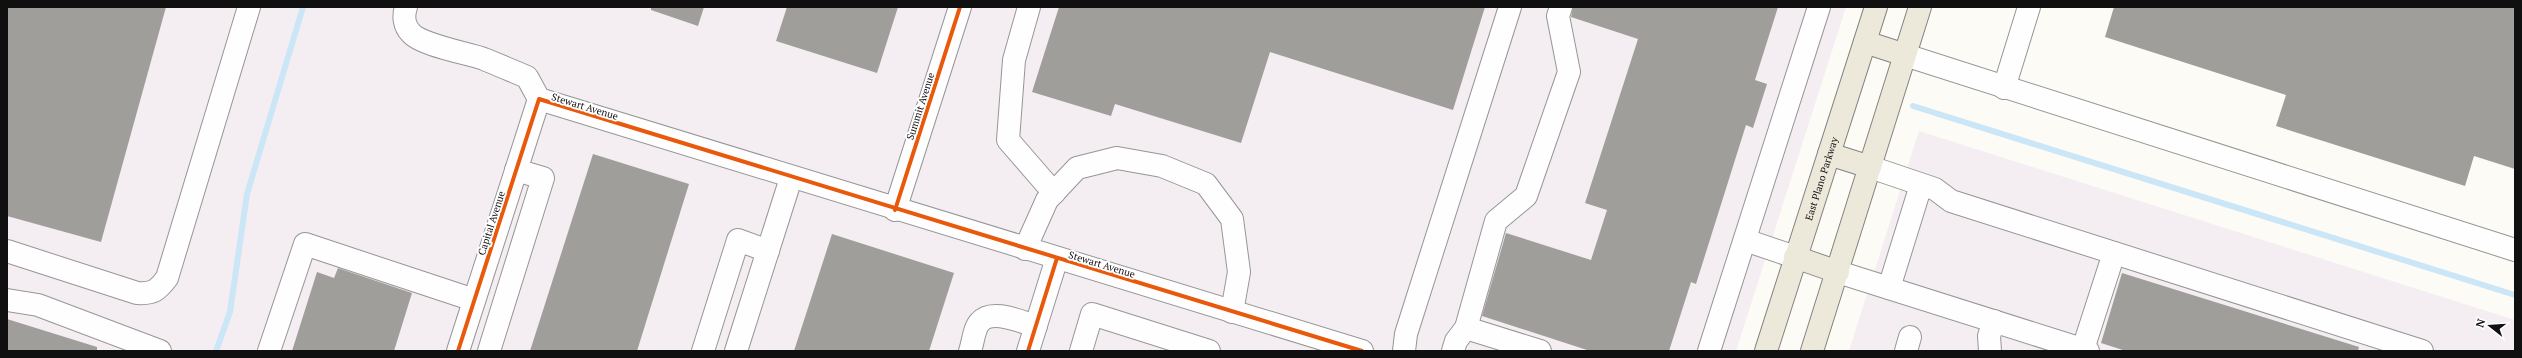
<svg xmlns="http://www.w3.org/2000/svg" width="2522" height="358" font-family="'PT Serif',serif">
	<rect width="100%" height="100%" fill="#fcfbf6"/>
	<g fill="#f4eef2">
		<polygon points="7,7 1846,7 1736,351 7,351"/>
		<polygon points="1919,131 2515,320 2515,351 1849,351"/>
	</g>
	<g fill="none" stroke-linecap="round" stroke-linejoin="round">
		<g stroke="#cbe6f7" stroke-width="6">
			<polyline points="1913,106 2515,295"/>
			<polyline points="216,351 230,312 247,194 303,7"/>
		</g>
	</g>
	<g fill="#a09e9b">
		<polygon points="7,7 166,7 101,242 7,216"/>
		<polygon points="651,7 704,7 698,26 651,10"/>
		<polygon points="787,7 898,7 877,73 776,41"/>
		<polygon points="1059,7 1485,7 1453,110 1270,52 1241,143 1115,104 1111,116 1032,92"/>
		<polygon points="1573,7 1778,7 1755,80 1767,84 1753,128 1746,125 1696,284 1691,282 1669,351 1590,351 1482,316 1506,233 1591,260 1607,210 1585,203 1638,39 1571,17"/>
		<polygon points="2114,7 2515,7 2515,169 2474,156 2465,186 2276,126 2286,95 2105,37"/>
		<polygon points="593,154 689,184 637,351 530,351"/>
		<polygon points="832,234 954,273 929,351 794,351"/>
		<polygon points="338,268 412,293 394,351 292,351 317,272 334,278"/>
		<polygon points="2122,273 2359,347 2358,351 2126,351 2101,343"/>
		<polygon points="7,319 97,347 97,351 7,351"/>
	</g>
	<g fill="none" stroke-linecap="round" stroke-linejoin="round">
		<g stroke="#969694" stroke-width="24">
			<g id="minor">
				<path d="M406 7C403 16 404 26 411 33 421 45 467 53 484 59 498 65 513 71 527 77L539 99"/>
				<polyline points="1029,7 1014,60 1008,140 1054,193"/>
				<polyline points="1905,55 2515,250"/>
				<polyline points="2004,88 2029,7"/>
				<polyline points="539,99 1362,351"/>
				<polyline points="1870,167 1935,189 1951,201 2422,351"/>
				<polyline points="895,210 960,7"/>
				<polyline points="1745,240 1795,257"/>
				<polyline points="1025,249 1047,200 1077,168 1117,158 1162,166 1206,184 1232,219 1239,272 1232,312"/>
				<path d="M7 251 137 293C153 294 157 291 167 278L249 7"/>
				<polyline points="1838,272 2088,351"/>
				<polyline points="1889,288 1921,185"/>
				<polyline points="7,300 38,305 160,351"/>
				<polyline points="2083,349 2114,253"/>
				<polyline points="269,351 305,244 474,300"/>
				<polyline points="458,351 539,99"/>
				<polyline points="489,351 543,178 516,170"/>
				<polyline points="703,351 738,240 768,251"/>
				<polyline points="736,351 791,178"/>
				<path d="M970 351C973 343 974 328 980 322 992 308 1021 322 1036 326"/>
				<polyline points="1028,351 1057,258"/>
				<polyline points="1081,351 1092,314 1209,351"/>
				<polyline points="1404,351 1406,334 1510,7"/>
				<polyline points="1453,351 1456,341 1466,328"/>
				<polyline points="1540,351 1466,328 1496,221 1526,196 1569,72 1558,16 1561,7"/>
				<polyline points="1709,351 1819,7"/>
				<polyline points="1906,351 1910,337"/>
				<polyline points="1990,351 1989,336 1994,321"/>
			</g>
		</g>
		<g stroke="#848381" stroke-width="24">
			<g id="major">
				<polyline points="1865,42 1905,55"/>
				<polyline points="1829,154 1870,167"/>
				<polyline points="1795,257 1838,272"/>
				<path id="s1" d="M1766 351 1876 7"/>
				<polyline points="1812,351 1920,7"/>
			</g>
		</g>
		<use href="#minor" stroke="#fffefe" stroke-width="22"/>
		<use href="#major" stroke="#ede9da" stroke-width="22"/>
		<g stroke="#fff" stroke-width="6">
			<g id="cycleway">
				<polyline points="895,210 960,7"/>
				<polyline points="458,351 539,99 1362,351"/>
				<polyline points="1028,351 1057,258"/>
			</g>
		</g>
		<use href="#cycleway" stroke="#e8590c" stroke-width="4"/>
	</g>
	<g text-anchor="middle" stroke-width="4" stroke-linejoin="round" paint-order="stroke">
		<g font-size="10" fill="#101010" stroke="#fff">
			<text transform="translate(585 106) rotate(17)" y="4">Stewart Avenue</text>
			<text transform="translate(920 106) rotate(-72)" y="4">Summit Avenue</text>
			<text dy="4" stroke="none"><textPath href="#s1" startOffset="181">East Plano Parkway</textPath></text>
			<text transform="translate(491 223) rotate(-72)" y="4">Capital Avenue</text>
			<text transform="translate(1102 264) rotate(17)" y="4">Stewart Avenue</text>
		</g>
	</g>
	<rect width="2522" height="358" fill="none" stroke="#101010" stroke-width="16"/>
	<g transform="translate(2490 326) rotate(287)" stroke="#ffffff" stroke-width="3" paint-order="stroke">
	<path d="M0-3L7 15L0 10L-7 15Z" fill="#101010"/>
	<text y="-6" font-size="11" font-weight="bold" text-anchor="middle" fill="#101010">N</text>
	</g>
</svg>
